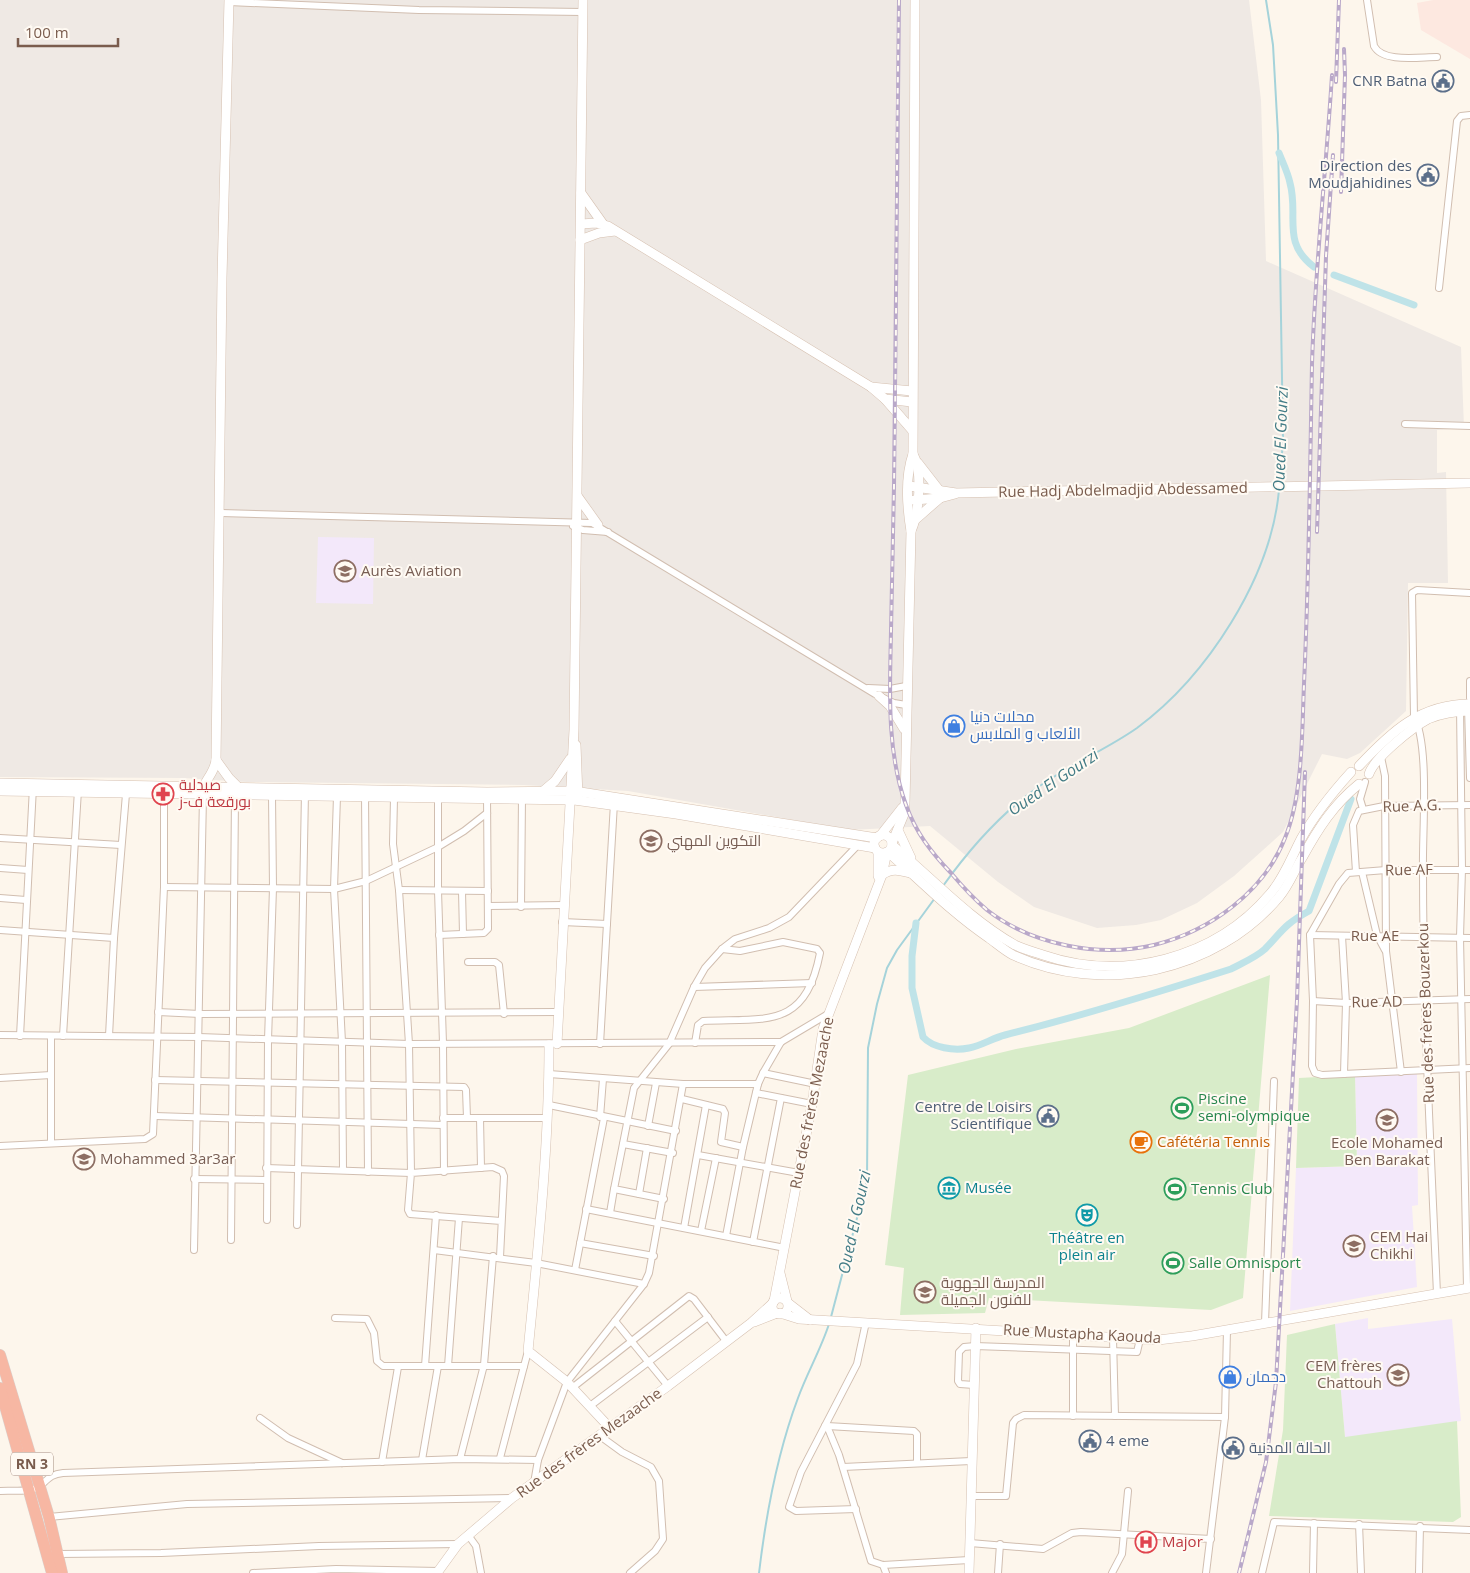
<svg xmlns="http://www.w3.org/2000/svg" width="1470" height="1573" font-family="'Open Sans',Cairo,sans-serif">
	<rect width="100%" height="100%" fill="#fdf6ec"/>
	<polygon fill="#fde8e0" points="1433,0 1470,0 1470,59 1421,30 1417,3"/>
	<polygon fill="#efe9e4" points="0,0 1249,0 1261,100 1266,261 1461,347 1464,428 1437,430 1437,473 1446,472 1448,583 1408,583 1406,711 1360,753 1347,759 1322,754 1283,832 1234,876 1197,903 1161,920 1136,925 1097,928 1034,907 998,882 930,826 850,830 628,791 524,785 247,782 183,778 0,777"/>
	<g fill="#f3e8fa">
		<polygon points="318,537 374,538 373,604 316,603"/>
		<polygon points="1417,1073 1418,1205 1412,1206 1417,1287 1290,1311 1296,1168 1357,1166 1355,1075"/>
		<polygon points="1368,1318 1368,1329 1452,1319 1461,1421 1345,1438 1335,1324"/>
	</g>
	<g fill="#d8ecc9">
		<polygon points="1270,975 1243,1298 1211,1310 989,1298 985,1313 900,1315 904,1268 885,1265 908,1075 1016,1049 1129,1028"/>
		<polygon points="1355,1075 1357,1166 1296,1168 1299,1078"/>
		<polygon points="1335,1324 1345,1437 1457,1421 1461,1517 1453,1522 1269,1516 1283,1430 1287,1335"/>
	</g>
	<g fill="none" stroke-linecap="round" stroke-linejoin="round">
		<g stroke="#a5d3da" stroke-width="2">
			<polyline points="1266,0 1273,45 1278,135 1283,439 1280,483"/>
			<path d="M943 886C973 844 1008 805 1052 778 1080 760 1110 747 1137 728 1207 676 1271 578 1279 490"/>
			<polyline points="831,1317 867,1180 868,1048 877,1004 887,968 897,950 935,898"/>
			<path d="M759 1573C766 1514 777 1454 798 1398 807 1373 821 1349 829 1324"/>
		</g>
		<g stroke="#bfe3e8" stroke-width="7">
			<path d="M1279 153C1283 163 1288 173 1290 183 1299 216 1281 242 1314 267"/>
			<polyline points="1334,275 1414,305"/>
			<path d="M916 923 912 956V988L923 1037C933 1048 954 1051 969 1048 981 1046 993 1038 1005 1035 1081 1016 1156 993 1231 969 1242 963 1255 958 1265 949 1283 930 1285 924 1309 911L1351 799"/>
		</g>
		<g stroke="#d1beb0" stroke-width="8">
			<g id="street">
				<path d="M1367 0 1374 46C1383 63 1419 57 1437 57"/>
				<polyline points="229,2 419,10 583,12"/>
				<polyline points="1439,288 1457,121 1461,116 1470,115"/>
				<polyline points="1405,424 1470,426"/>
				<polyline points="221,513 592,523 875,694 894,703 906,705"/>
				<polyline points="573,526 583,530 608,532"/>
				<polyline points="1470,681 1470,698"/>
				<polyline points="868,688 890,689 906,686"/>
				<polyline points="1460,707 1462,869 1460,937 1467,1288"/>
				<polyline points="1468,707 1470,778"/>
				<polyline points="1381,757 1385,776 1386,951 1401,1072"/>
				<polyline points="365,794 368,1172"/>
				<polyline points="337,796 334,889 342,1042 343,1170"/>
				<polyline points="438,796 438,891 443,1043 444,1172"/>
				<polyline points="1363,809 1360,799 1365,782"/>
				<polyline points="0,838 121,845"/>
				<polyline points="0,868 28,870"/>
				<polyline points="1470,870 1386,870 1348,873 1339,884 1310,935 1313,1001 1312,1066 1315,1073 1322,1075 1470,1068"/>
				<polyline points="1356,872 1353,825 1359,811 1384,806 1470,805"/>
				<polyline points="1362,872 1377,935 1385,950"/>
				<polyline points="164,887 334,889 366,881 438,847 464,831 487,813"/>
				<polyline points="399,890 488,891"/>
				<polyline points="462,891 463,934"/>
				<polyline points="0,898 26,900"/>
				<polyline points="488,906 563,905"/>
				<polyline points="521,907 522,796"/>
				<polyline points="562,922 607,924"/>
				<polyline points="0,930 114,938"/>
				<polyline points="439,935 484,933 488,929 487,796"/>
				<polyline points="1310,935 1470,938"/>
				<polyline points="1342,936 1346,1003 1344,1074"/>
				<polyline points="468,962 495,962 499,965 504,1014"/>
				<polyline points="694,987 812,983"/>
				<polyline points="1313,1001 1346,1003 1470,999"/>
				<polyline points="158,1012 200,1014 558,1012"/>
				<polyline points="0,1035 199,1037 409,1044 781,1042"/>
				<polyline points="20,1036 33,787"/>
				<polyline points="63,1036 78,790"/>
				<polyline points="109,1036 114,938 126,794"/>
				<path d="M695 1043 698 1025 703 1021C767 1018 805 1030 820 953L817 949 783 942 740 951 722 949"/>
				<polyline points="600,1044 614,803"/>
				<polyline points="763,1073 816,1084"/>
				<polyline points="549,1074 683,1084 758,1084"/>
				<polyline points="0,1078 51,1075"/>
				<polyline points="155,1080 464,1087 466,1090 467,1118"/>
				<polyline points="756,1093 812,1104"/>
				<polyline points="682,1099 723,1109 725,1113 721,1142 743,1147"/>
				<polyline points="549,1105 676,1131"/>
				<polyline points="155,1116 443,1125"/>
				<polyline points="600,1117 603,1079"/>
				<polyline points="443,1118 548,1118"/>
				<polyline points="480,1118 481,1168"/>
				<polyline points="648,1126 656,1083"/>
				<polyline points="51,1143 51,1036"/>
				<polyline points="623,1144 673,1153"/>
				<polyline points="0,1146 145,1139 153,1134 164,887 164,794"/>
				<polyline points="698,1155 799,1173"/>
				<polyline points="266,1168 411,1173 409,1044 399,890 393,844 394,798"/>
				<polyline points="194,1179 266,1180"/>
				<polyline points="639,1194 647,1148"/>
				<polyline points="664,1199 614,1189 634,1088 669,1044 694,987 705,968 722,949 735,939 769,928 789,917 857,846"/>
				<polyline points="586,1209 785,1248"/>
				<polyline points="610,1213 614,1189"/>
				<polyline points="267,1220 268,1040 273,888 272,796"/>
				<polyline points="297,1225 305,792"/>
				<polyline points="684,1228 706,1105"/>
				<polyline points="701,1231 716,1158"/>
				<polyline points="726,1236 743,1147 758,1084 763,1073 781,1042 828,1014"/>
				<polyline points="231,1240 235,796"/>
				<polyline points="753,1242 781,1098"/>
				<polyline points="580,1243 654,1256"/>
				<polyline points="194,1250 203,796"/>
				<polyline points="434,1250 536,1263 644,1284"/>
				<polyline points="500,1257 504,1176 502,1171 493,1167 411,1173 408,1210 410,1214 501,1221"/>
				<polyline points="575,1270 604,1118"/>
				<path d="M1437 1294C1431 1153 1423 1012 1423 870 1422 835 1430 744 1414 717L1412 593 1417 590 1470 593"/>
				<polyline points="335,1318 367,1319 374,1333 377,1361 383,1366 524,1366"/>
				<polyline points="615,1321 668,1386"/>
				<polyline points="1265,1323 1274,1081"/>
				<polyline points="1113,1338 1115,1416"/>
				<polyline points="425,1366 436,1215"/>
				<polyline points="448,1366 459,1218"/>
				<polyline points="974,1385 960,1384 958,1381 959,1352 964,1347 975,1346 1137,1352 1140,1339"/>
				<polyline points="572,1388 689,1296 694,1299 726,1341"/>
				<polyline points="590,1406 708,1317"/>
				<polyline points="1073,1416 1073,1335"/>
				<polyline points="260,1418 288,1438 342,1463"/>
				<polyline points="825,1426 827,1426 839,1455 871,1561 883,1565 969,1560"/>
				<polyline points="827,1426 914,1431 917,1434 917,1463"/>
				<polyline points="600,1436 622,1452 651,1467 659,1481 663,1539 655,1551 630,1573"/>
				<polyline points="500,1458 528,1351"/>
				<polyline points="460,1459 484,1365 493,1256"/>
				<polyline points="422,1460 438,1366"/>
				<polyline points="382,1462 398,1367"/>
				<polyline points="843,1467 971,1461"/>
				<polyline points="534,1483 538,1460 567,1382 644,1284 649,1273 683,1084"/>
				<path d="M0 1491C11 1490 31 1493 40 1486 48 1479 51 1474 63 1473L460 1459 538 1460"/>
				<polyline points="971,1496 1006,1496 1013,1423 1016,1419 1024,1415 1225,1417"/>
				<polyline points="856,1509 796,1511 789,1507 801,1472 857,1364 866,1322"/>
				<polyline points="49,1517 187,1504 512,1498"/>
				<polyline points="1359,1524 1361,1573"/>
				<polyline points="468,1535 476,1546 481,1573"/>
				<polyline points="970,1543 1043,1549 1072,1533 1081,1532 1211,1539"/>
				<polyline points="58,1554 161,1553 319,1546 458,1544"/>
				<polyline points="883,1565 886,1573"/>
				<polyline points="253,1573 336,1569 439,1571"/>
				<polyline points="998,1573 1000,1544"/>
				<polyline points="1112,1573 1122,1554 1128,1491"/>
				<polyline points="1206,1573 1225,1417 1227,1330"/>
				<polyline points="1262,1573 1274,1522 1470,1530"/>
				<polyline points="1313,1573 1314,1523"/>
				<polyline points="1419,1573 1420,1526"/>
			</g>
		</g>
		<g stroke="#d6c0b0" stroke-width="10">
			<g id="secondary">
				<polyline points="581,193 603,224"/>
				<polyline points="581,224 596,223 608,226 871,387 885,399 912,402"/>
				<polyline points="580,240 599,233 615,231"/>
				<polyline points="871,387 912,391"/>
				<polyline points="885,399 912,430"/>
				<polyline points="918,463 939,490"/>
				<polyline points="909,486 956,493 1470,483"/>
				<polyline points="578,497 598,525"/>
				<polyline points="914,500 940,498 955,494"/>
				<polyline points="916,519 940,498"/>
				<path d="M911 531C919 513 923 472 913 454"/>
				<polyline points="879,696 890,706 904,729"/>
				<polyline points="576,745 578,797"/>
				<polyline points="216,760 229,778 239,788"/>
				<path d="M1359 766C1391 732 1420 704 1470 704"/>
				<path d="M1369 774C1374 758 1413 727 1428 719 1440 714 1457 711 1470 711"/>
				<polyline points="0,783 487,792 574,791 877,838"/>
				<polyline points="0,791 574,800 676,814 875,848"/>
				<path d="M203 791C203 781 214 775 216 760L222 278 229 0"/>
				<polyline points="542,792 555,781 570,759"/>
				<polyline points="898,830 911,858"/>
				<circle cx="883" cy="844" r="9"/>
				<polyline points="880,836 902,808"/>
				<path d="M892 843 904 814 905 803 911 531C907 507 905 477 913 454L915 0"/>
				<path d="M892 845C933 879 968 918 1015 945 1023 949 1034 952 1043 955 1122 982 1215 959 1270 894 1284 878 1291 858 1301 839 1315 814 1332 793 1351 772"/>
				<path d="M888 852C921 881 952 913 989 938 996 943 1005 951 1013 955 1102 996 1216 972 1279 897 1289 885 1294 871 1302 858 1318 829 1333 805 1359 784"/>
				<path d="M882 875C891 868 899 870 910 873"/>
				<polyline points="878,876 878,852"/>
				<polyline points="557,1044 574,730 583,0"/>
				<path d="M549 1045C549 1147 538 1249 528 1351L567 1382 610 1428"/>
				<polyline points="780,1273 787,1301"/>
				<circle cx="780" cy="1306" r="8"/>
				<polyline points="774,1301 812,1104 823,1029 882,875 887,852"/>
				<polyline points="788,1303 810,1320"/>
				<polyline points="780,1313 799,1319 1158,1340 1192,1336 1470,1288"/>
				<polyline points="754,1322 777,1313"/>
				<polyline points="437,1573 458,1544 512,1498 668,1386 751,1323 773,1303"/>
				<polyline points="969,1573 976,1328"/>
			</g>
		</g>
		<g stroke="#dad1cd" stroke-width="12">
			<g id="highway">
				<polyline points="0,1355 49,1517 62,1573"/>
				<polyline points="0,1388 52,1573"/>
			</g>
		</g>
		<use href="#street" stroke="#fff" stroke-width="6"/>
		<use href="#secondary" stroke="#fff" stroke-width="9"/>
		<use href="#highway" stroke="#f7b7a3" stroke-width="11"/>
		<g stroke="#b9a8c9" stroke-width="4">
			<g id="rail">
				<path d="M899 0C896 162 897 324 894 486 893 534 892 583 891 631 890 688 886 750 906 805 916 833 931 852 951 873 962 886 974 899 987 910 1032 945 1099 958 1154 945 1210 931 1264 892 1285 838 1303 795 1302 730 1304 684 1309 577 1310 471 1312 364 1315 267 1326 171 1332 75"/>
				<polyline points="1336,82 1339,0"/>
				<polyline points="1341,192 1345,75 1344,49"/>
				<polyline points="1317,532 1326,256 1333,155"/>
				<polyline points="1239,1573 1266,1462 1276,1382 1297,1000 1305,772"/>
			</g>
		</g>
		<use href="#rail" stroke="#fffaf3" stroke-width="2" stroke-dasharray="5.5" stroke-linecap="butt"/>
	</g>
	<defs>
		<g id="civic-ring" transform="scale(1.125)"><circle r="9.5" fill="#fffaf3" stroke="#5c6f8a" stroke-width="1.5"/><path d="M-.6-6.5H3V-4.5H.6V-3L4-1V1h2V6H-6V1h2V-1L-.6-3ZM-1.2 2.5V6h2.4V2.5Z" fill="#5c6f8a"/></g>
		<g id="school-ring" transform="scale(1.125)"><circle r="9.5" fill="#fffaf3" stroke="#8d6e63" stroke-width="1.5"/><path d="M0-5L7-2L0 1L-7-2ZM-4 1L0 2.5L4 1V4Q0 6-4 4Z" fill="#8d6e63"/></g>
		<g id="shop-ring" transform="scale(1.125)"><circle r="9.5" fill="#fffaf3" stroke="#3f7fe0" stroke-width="1.5"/><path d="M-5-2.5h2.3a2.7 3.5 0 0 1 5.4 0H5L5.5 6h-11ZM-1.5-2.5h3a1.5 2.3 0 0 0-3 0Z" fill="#3f7fe0"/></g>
		<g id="pharmacy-ring" transform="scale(1.125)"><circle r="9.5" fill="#fffaf3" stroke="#e0444e" stroke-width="1.5"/><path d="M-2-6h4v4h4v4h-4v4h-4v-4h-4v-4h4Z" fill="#e0444e"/></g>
		<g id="university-ring" transform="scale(1.125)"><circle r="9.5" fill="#fffaf3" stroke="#8d6e63" stroke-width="1.5"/><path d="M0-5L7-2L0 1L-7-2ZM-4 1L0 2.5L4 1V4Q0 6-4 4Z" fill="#8d6e63"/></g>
		<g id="stadium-ring" transform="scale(1.125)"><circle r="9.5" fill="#fffaf3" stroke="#2e9e5b" stroke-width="1.5"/><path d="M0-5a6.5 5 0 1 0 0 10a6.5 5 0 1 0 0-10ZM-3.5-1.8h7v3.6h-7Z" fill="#2e9e5b"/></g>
		<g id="cafe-ring" transform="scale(1.125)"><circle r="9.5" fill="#fffaf3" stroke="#e8710a" stroke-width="1.5"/><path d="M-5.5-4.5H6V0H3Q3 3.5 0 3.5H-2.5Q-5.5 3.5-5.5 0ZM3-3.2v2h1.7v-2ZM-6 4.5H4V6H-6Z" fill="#e8710a"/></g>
		<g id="museum-ring" transform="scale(1.125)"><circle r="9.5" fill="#fffaf3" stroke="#0f9aa8" stroke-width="1.5"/><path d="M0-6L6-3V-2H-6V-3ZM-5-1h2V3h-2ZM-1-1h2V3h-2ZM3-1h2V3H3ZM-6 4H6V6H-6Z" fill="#0f9aa8"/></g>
		<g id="theatre-ring" transform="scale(1.125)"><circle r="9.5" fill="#fffaf3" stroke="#0f9aa8" stroke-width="1.5"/><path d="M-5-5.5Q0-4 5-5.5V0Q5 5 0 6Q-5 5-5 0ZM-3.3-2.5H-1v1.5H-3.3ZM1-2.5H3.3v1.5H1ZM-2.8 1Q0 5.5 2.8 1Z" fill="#0f9aa8"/></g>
		<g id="hospital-ring" transform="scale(1.125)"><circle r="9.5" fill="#fffaf3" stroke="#e0444e" stroke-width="1.5"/><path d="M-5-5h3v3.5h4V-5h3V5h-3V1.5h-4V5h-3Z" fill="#e0444e"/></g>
	</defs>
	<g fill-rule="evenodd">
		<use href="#civic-ring" x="1443" y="81"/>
		<use href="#civic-ring" x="1428" y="175"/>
		<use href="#school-ring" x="345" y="571"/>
		<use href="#shop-ring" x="954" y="726"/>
		<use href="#pharmacy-ring" x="163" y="794"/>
		<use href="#university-ring" x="651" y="841"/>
		<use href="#stadium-ring" x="1182" y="1108"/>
		<use href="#civic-ring" x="1048" y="1116"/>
		<use href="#school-ring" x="1387" y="1120"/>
		<use href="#cafe-ring" x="1141" y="1142"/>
		<use href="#school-ring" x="84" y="1159"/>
		<use href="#museum-ring" x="949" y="1188"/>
		<use href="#stadium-ring" x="1175" y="1189"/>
		<use href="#theatre-ring" x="1087" y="1215"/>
		<use href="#school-ring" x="1354" y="1246"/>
		<use href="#stadium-ring" x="1173" y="1263"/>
		<use href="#university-ring" x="925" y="1292"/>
		<use href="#school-ring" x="1398" y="1375"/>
		<use href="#shop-ring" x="1230" y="1377"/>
		<use href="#civic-ring" x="1090" y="1441"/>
		<use href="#civic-ring" x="1233" y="1448"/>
		<use href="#hospital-ring" x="1146" y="1542"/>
	</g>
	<g text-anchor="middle" stroke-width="4" stroke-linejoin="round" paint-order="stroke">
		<rect fill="#fffaf3" stroke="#a28b7f" stroke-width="1" x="11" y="1452.5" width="42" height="23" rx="4"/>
		<g font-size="14" font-weight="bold" fill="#7a5c4d">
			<text x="32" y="1469">RN 3</text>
		</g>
		<g font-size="15" fill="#4e5e75" stroke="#fffaf3" text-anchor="end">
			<text x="1427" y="86">CNR Batna</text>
			<text x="1412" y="171">Direction des<tspan x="1412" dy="17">Moudjahidines</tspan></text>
			<text x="1032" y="1112">Centre de Loisirs<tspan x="1032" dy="17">Scientifique</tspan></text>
			<text x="1106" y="1446" text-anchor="start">4 eme</text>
			<text x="1249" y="1453" text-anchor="start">الحالة المدنية</text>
		</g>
		<g font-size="15" fill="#7a5c4d" stroke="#fffaf3">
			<text transform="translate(1123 490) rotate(-1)" y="5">Rue Hadj Abdelmadjid Abdessamed</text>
			<text transform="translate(1412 806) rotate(-2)" y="5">Rue A.G.</text>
			<text transform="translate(1409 870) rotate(-1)" y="5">Rue AF</text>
			<text x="1375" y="941">Rue AE</text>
			<text transform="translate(1377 1002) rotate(-1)" y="5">Rue AD</text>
			<text transform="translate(1426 1013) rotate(-92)" y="5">Rue des frères Bouzerkou</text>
			<text transform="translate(812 1103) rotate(-79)" y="5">Rue des frères Mezaache</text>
			<text transform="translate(1082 1334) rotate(3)" y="5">Rue Mustapha Kaouda</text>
			<text transform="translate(589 1443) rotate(-36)" y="5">Rue des frères Mezaache</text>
		</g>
		<g font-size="15" fill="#785e54" stroke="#fffaf3" text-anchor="start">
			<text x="361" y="576">Aurès Aviation</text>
			<text x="667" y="846">التكوين المهني</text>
			<text x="1387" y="1148" text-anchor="middle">Ecole Mohamed<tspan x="1387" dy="17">Ben Barakat</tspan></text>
			<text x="100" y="1164">Mohammed 3ar3ar</text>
			<text x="1370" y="1242">CEM Hai<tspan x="1370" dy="17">Chikhi</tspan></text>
			<text x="941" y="1288">المدرسة الجهوية<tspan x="941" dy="17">للفنون الجميلة</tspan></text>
			<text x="1382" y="1371" text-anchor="end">CEM frères<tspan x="1382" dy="17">Chattouh</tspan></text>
		</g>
		<g font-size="15" fill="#366cbe" stroke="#fffaf3" text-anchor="start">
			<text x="970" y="722">محلات دنيا<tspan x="970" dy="17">الألعاب و الملابس</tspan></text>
			<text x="1246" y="1382">دحمان</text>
		</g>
		<g font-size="15" fill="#be3a42" stroke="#fffaf3" text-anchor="start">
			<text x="179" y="790">صيدلية<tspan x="179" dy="17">بورقعة ف-ز</tspan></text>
			<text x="1162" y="1547">Major</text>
		</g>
		<g font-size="15" fill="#27864d" stroke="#fffaf3" text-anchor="start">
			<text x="1198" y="1104">Piscine<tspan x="1198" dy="17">semi-olympique</tspan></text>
			<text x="1191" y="1194">Tennis Club</text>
			<text x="1189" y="1268">Salle Omnisport</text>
		</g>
		<g font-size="15" fill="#c56008" stroke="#fffaf3" text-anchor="start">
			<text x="1157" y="1147">Cafétéria Tennis</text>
		</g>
		<g font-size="15" fill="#0d838f" stroke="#fffaf3" text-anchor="start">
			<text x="965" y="1193">Musée</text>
			<text x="1087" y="1243" text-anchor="middle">Théâtre en<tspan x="1087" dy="17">plein air</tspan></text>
		</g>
		<g font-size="16" font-style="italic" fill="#437c86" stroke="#fffaf3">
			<text transform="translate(1280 439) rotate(-88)" y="6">Oued El Gourzi</text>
			<text transform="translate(1053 782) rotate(-34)" y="6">Oued El Gourzi</text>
			<text transform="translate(854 1222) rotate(-78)" y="6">Oued El Gourzi</text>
		</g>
	</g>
	<path d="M18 38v8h100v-8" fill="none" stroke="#7a5c4d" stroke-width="2.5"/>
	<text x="25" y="38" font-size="15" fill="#7a5c4d" stroke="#fffaf3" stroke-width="4" paint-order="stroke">100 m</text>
</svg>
